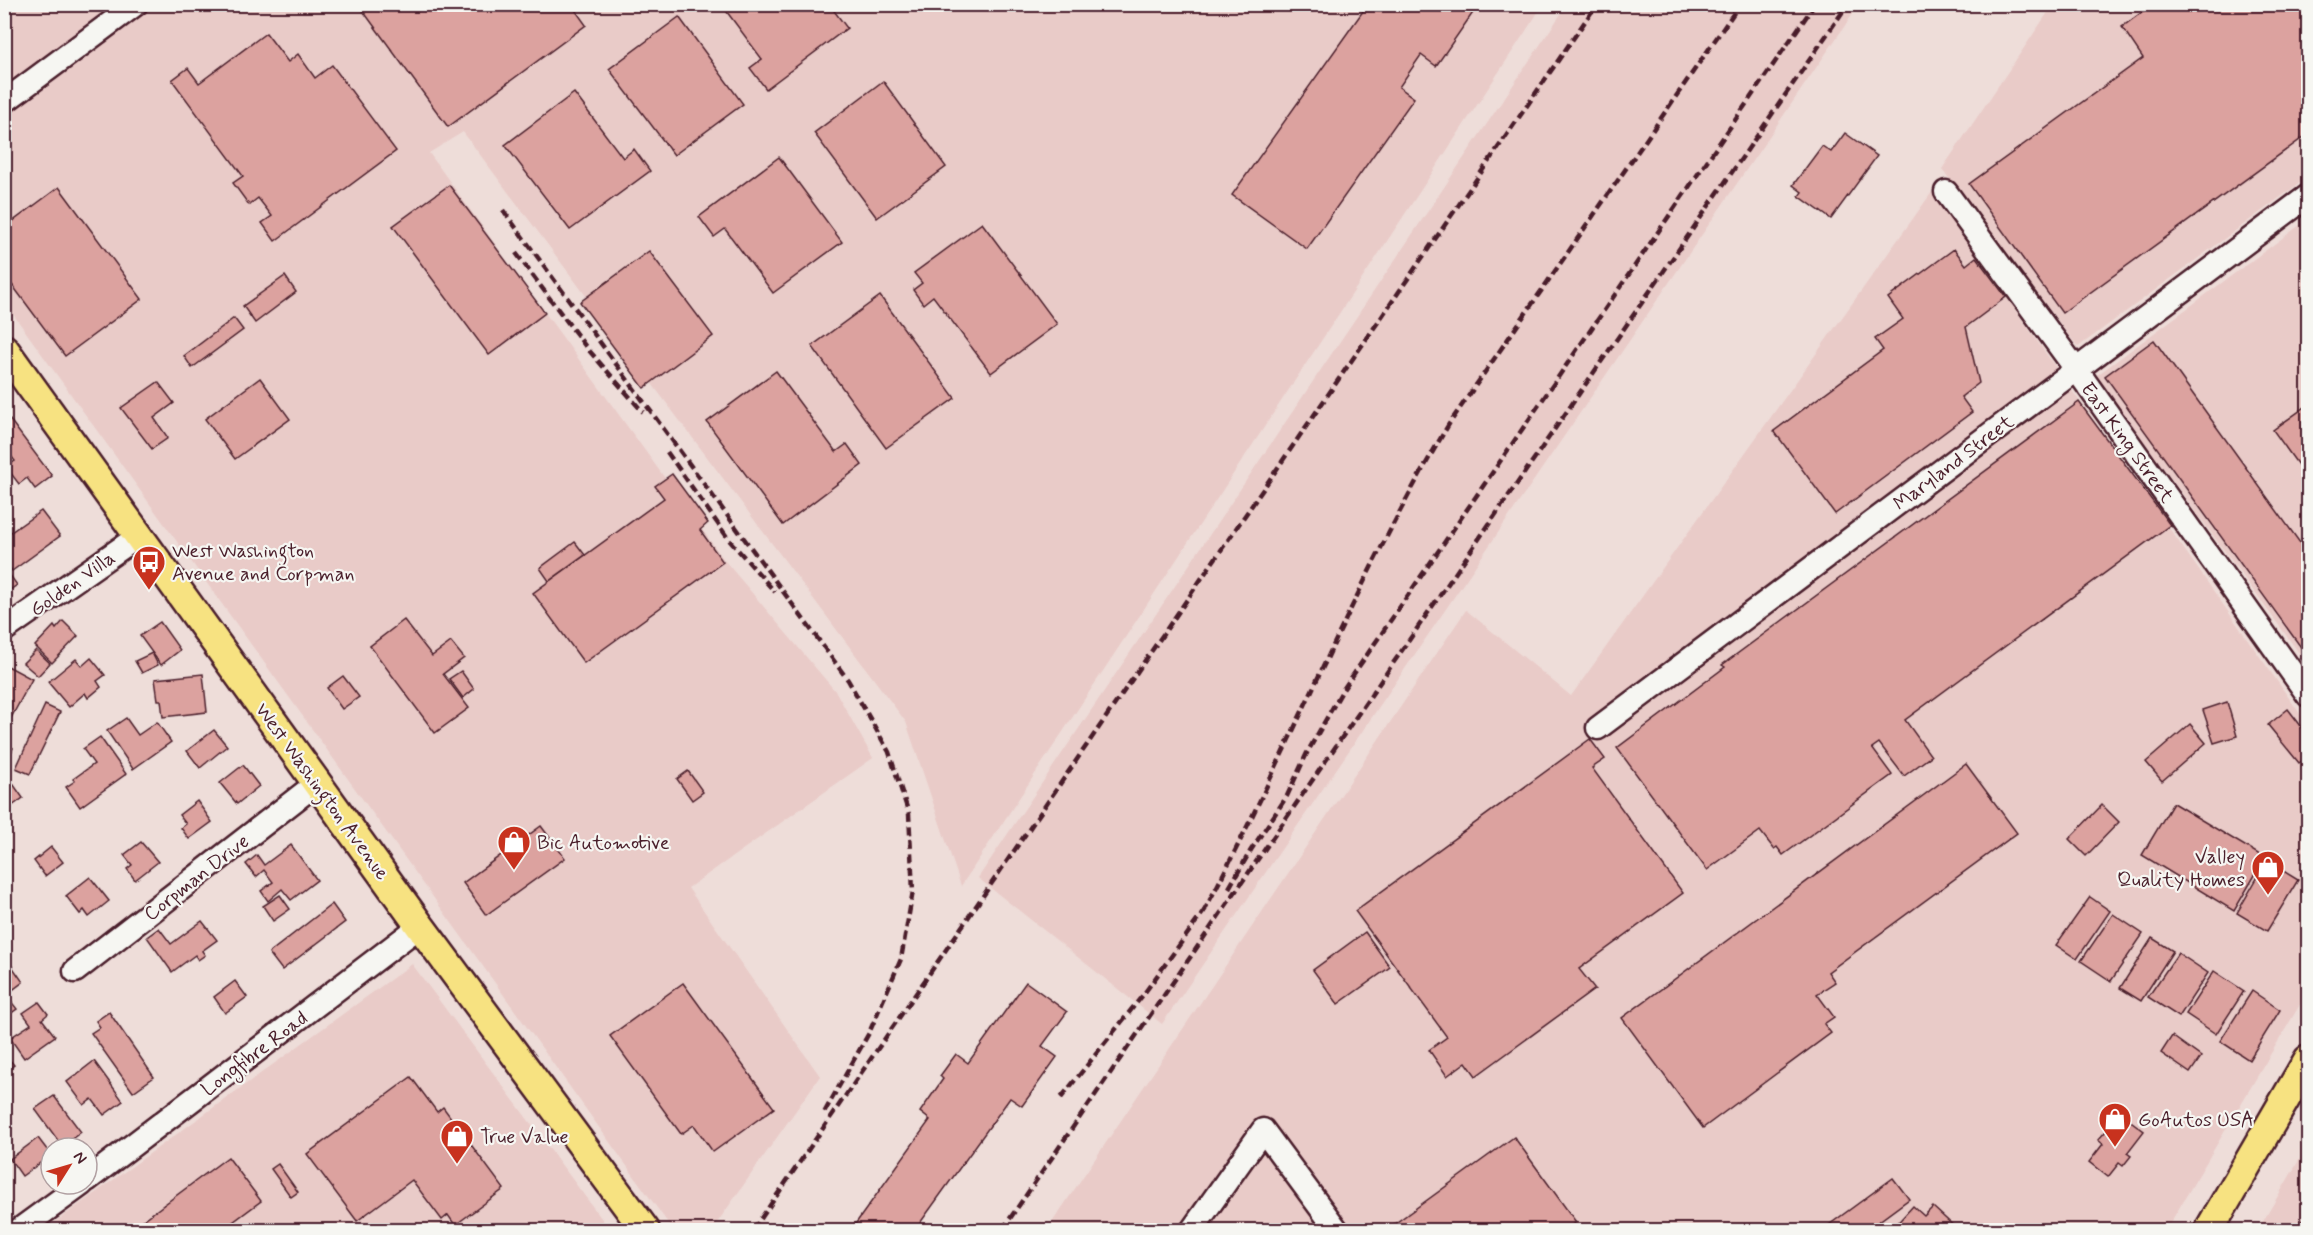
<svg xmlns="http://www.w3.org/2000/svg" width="2313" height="1235" font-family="Mynerve,sans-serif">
	<rect width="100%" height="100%" fill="#eeddd9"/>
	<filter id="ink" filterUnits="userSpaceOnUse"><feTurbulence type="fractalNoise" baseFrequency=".0167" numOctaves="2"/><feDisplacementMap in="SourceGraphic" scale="12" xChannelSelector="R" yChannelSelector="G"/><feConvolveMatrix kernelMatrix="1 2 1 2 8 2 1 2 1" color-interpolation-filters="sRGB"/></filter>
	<g filter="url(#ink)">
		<g fill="#e9cbc8">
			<polygon points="4,5 1543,5 961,886 906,722 463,132 429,153 725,561 836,692 873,758 688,888 820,1076 712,1230 673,1230 5,303"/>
			<polygon points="1567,5 1859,5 1162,1024 978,878"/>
			<polygon points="2053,5 2308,5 2308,177 2078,347 1942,169"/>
			<polygon points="1932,192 2308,725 2308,991 2166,1230 1047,1230 1466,610 1571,696"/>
			<polygon points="2308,219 2308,665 2096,376"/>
			<polygon points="412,964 610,1230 44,1230 80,1204"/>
			<polygon points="2308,1145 2308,1230 2258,1230"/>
		</g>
		<g fill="#dca29f" stroke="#4a1f2b" stroke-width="1.5">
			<polygon points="358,4 571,4 586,25 448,127"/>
			<polygon points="721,4 829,4 847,28 766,89 750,68 762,59"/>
			<polygon points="1368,4 1479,4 1436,66 1421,55 1399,87 1414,98 1307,249 1232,195"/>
			<polygon points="2153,4 2308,4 2308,134 2062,313 1969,184 2143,58 2122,27"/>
			<polygon points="679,17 743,104 674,155 609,69"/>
			<polygon points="266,33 288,62 298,54 315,78 332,65 396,151 275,241 262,223 272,216 258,198 249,205 233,183 243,176 172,80 188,68 199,83"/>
			<polygon points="883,81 946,167 877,218 814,133"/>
			<polygon points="574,93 623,158 634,149 650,171 570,230 505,145"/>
			<polygon points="1845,133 1877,156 1831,219 1799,196 1802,192 1793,185 1822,146 1831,152"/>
			<polygon points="779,157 842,242 773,293 725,229 714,237 699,217"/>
			<polygon points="449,185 545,313 489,355 393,226"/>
			<polygon points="59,187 142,299 65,356 4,274 4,228"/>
			<polygon points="982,223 1057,324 991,373 933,296 923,304 913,290 922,283 914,273"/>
			<polygon points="1954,249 1966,265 1976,257 2006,297 1966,327 1979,383 1961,397 1972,412 1835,514 1774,431 1883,350 1875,339 1903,319 1888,298"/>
			<polygon points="649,251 713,336 644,388 580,302"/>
			<polygon points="285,276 296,292 255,323 243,306"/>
			<polygon points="880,296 955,398 886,448 812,346"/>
			<polygon points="234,318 243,330 192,368 184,356"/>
			<polygon points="2154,340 2308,554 2308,657 2105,376"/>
			<polygon points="776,371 836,452 847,444 862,465 783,525 707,422"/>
			<polygon points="260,378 290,419 235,459 205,419"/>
			<polygon points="158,382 174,403 154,418 168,438 152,449 121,408"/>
			<polygon points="2079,402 2170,525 1905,720 1931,756 1904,776 1879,743 1872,748 1892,775 1783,855 1777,847 1774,849 1760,831 1707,870 1617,748 1725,667 1722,665"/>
			<polygon points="2308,405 2308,479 2273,430"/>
			<polygon points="10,420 52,476 35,489 27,478 19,484 6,467 15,461 4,447 4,424"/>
			<polygon points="672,474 708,523 700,530 723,562 584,663 533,593 664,498 655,486"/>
			<polygon points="41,511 60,536 12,571 4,560 4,537"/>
			<polygon points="575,542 585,555 549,581 540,568"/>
			<polygon points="4,567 17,585 4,594"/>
			<polygon points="404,620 432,656 451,642 464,658 443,674 469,708 435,733 370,646"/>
			<polygon points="63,621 78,636 52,663 35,646 54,626 56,629"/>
			<polygon points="160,622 180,650 161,665 140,636"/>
			<polygon points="36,650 50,663 38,676 23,663"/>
			<polygon points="152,653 158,665 142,673 135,661"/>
			<polygon points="91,658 105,675 97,681 101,687 88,698 85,693 69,707 48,682 76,659 82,666"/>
			<polygon points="4,664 32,679 11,718 4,714"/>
			<polygon points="461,671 474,689 463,698 449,679"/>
			<polygon points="203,674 207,712 163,717 161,700 158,700 155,679"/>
			<polygon points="343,676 359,697 342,709 327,688"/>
			<polygon points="2227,702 2237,736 2214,743 2203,710"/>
			<polygon points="45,705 60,712 30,774 16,768"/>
			<polygon points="2288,709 2308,735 2308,756 2299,763 2268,725"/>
			<polygon points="126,718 138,735 157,722 171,742 133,769 107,731"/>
			<polygon points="2190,724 2206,743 2162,781 2146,762"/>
			<polygon points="214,730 227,746 200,768 187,751"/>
			<polygon points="100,737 126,774 80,807 66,787 75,781 73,779 94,764 83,749"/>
			<polygon points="1590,739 1605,759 1592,768 1683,893 1579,969 1595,989 1476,1076 1466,1062 1447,1076 1429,1050 1447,1037 1355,911"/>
			<polygon points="4,744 13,748 6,765 4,764"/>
			<polygon points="1966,764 2017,833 1828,972 1835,982 1817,994 1834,1017 1824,1024 1831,1033 1703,1128 1622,1018"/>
			<polygon points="243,765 259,786 237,804 220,783"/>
			<polygon points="4,771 23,798 12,806 4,795"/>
			<polygon points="688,771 703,792 692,800 677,779"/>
			<polygon points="197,801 212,822 189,839 181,828 186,824 179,815"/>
			<polygon points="2173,803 2265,858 2234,911 2142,855"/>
			<polygon points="2102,805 2119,822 2086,856 2069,839"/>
			<polygon points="541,826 565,858 486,915 463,883"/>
			<polygon points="141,842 158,862 135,880 127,869 132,865 124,855"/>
			<polygon points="291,845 317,880 291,900 282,889 268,901 261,891 273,882 264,870 256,877 246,864 257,855 264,865"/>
			<polygon points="51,847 63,862 45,876 34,861"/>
			<polygon points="2267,861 2298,880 2267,931 2237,913"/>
			<polygon points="90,877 109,901 89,917 84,910 80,914 66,896"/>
			<polygon points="280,895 290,909 273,921 263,906"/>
			<polygon points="2090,897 2110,911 2077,959 2056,945"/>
			<polygon points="332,904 345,922 282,970 269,953"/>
			<polygon points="2113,914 2143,934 2111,981 2081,961"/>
			<polygon points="202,921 217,940 202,951 205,955 198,960 195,955 172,972 147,937 159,928 171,944"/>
			<polygon points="1365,932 1390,967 1338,1004 1313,970"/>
			<polygon points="2152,938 2173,951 2141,1001 2120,988"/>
			<polygon points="2178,953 2208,973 2179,1017 2148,997"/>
			<polygon points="9,962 23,982 6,995 17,1009 4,1018 4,966"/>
			<polygon points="2214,971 2244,991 2216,1034 2186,1014"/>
			<polygon points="235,981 247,997 225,1013 214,997"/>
			<polygon points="1026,982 1067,1012 1042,1046 1057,1057 1022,1106 1010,1098 915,1230 851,1230 930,1120 920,1112 943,1079 940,1076 956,1054 968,1063"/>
			<polygon points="683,983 774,1108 713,1152 694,1125 681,1134 610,1036"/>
			<polygon points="2252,991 2280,1010 2249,1060 2220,1041"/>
			<polygon points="39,1002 48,1014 42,1019 55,1036 24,1058 10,1038 31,1024 23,1013"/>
			<polygon points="109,1012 154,1077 133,1092 91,1033 100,1027 96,1021"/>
			<polygon points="2172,1036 2201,1057 2190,1073 2161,1053"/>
			<polygon points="4,1053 14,1065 4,1072"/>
			<polygon points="94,1061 123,1101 104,1115 92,1099 84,1105 67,1082"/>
			<polygon points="411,1077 437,1112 443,1107 504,1189 455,1225 448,1215 442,1220 412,1180 357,1221 307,1154"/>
			<polygon points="54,1096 81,1132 62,1146 35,1109"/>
			<polygon points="2124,1116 2144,1131 2127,1153 2131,1156 2123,1166 2119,1163 2108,1177 2089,1162 2103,1144 2098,1140 2106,1131 2110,1134"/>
			<polygon points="1514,1137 1576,1222 1565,1230 1386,1230"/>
			<polygon points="38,1138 51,1155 22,1176 10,1159"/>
			<polygon points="228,1157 261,1201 222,1230 130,1230"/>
			<polygon points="278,1164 298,1192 291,1197 271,1169"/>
			<polygon points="1893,1178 1909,1199 1867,1230 1822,1230"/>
			<polygon points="1913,1206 1924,1216 1933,1207 1958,1230 1894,1230 1892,1229"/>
			<polygon points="2308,1217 2308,1230 2290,1230"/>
		</g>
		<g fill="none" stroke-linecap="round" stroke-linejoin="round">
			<g stroke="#4a1f2b" stroke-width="27">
				<g id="minor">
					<polyline points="4,102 136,4"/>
					<polyline points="1946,192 2076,369 2308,695"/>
					<polyline points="4,630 140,535"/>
					<polyline points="1598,728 2308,196"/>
					<polyline points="75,971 317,783"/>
					<polyline points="87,1180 420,926"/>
					<polyline points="19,1230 82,1184"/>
					<polyline points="1192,1230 1263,1130 1337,1230"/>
				</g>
			</g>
			<g stroke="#4a1f2b" stroke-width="33">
				<g id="major">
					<polyline points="4,349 420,926 645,1230"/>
					<polyline points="2209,1230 2308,1060"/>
				</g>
			</g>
			<use href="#minor" stroke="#f6f6f2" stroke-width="22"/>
			<use href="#major" stroke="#f7e281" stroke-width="28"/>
			<g stroke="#4a1f2b" stroke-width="4.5" stroke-dasharray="9 4.5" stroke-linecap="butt">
				<polyline points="503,210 848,680 889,752 909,814 913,891 901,959 869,1033 824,1113"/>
				<polyline points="516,253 586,347 643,412"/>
				<polyline points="667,452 730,541 775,592"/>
				<polyline points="1229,888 1251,850 1287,796 1307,753 1342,691 1815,4"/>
				<path d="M1203 913C1289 752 1355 581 1449 424L1740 4"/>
				<polyline points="1061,1098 1143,995 1207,907"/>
				<polyline points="753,1230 1597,4"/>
				<polyline points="1002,1230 1848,4"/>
			</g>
		</g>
	</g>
	<defs>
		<g id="bus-pin" transform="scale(1.725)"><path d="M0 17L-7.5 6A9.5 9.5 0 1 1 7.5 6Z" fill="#c8321e" stroke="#f6f6f2"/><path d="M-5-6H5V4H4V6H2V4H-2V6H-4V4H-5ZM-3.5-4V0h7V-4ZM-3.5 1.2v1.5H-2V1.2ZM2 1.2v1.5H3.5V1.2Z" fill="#fff"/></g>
		<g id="shop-pin" transform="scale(1.725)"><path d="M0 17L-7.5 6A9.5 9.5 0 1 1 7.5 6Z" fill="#c8321e" stroke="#f6f6f2"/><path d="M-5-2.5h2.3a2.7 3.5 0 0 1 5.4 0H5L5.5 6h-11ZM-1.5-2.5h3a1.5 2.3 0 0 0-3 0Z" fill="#fff"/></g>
	</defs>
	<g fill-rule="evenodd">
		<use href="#bus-pin" x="149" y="562"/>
		<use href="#shop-pin" x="514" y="842"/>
		<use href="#shop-pin" x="2268" y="867"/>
		<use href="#shop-pin" x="2115" y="1119"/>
		<use href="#shop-pin" x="457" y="1136"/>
	</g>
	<g text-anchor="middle" stroke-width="4.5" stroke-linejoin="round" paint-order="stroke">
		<g font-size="20" fill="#4a1f2b" stroke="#f6f6f2">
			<text transform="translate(2128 442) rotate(54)" y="7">East King Street</text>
			<text transform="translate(1953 462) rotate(-37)" y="7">Maryland Street</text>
			<text transform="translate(72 583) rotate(-35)" y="7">Golden Villa</text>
			<text transform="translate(323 791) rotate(54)" y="7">West Washington Avenue</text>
			<text transform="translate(196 877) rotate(-38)" y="7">Corpman Drive</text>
			<text transform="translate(254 1053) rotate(-37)" y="7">Longfibre Road</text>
		</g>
		<g font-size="20" fill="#4a1f2b" stroke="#f6f6f2" text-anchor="start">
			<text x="172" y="557">West Washington<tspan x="172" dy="23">Avenue and Corpman</tspan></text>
			<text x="537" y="849">Bic Automotive</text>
			<text x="2245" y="863" text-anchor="end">Valley<tspan x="2245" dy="23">Quality Homes</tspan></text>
			<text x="2138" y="1126">GoAutos USA</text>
			<text x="480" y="1143">True Value</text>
		</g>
	</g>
	<rect width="2313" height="1235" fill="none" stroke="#f6f6f2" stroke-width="24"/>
	<rect x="12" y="12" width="2289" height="1211" fill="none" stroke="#4a1f2b" stroke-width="2" filter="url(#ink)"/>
	<g transform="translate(69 1166) rotate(53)"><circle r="28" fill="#f6f6f2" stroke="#b1a0a2" stroke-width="1.5"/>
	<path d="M0-4.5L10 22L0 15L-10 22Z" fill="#c8321e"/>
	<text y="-9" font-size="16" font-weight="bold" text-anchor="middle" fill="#4a1f2b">N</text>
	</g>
</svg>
